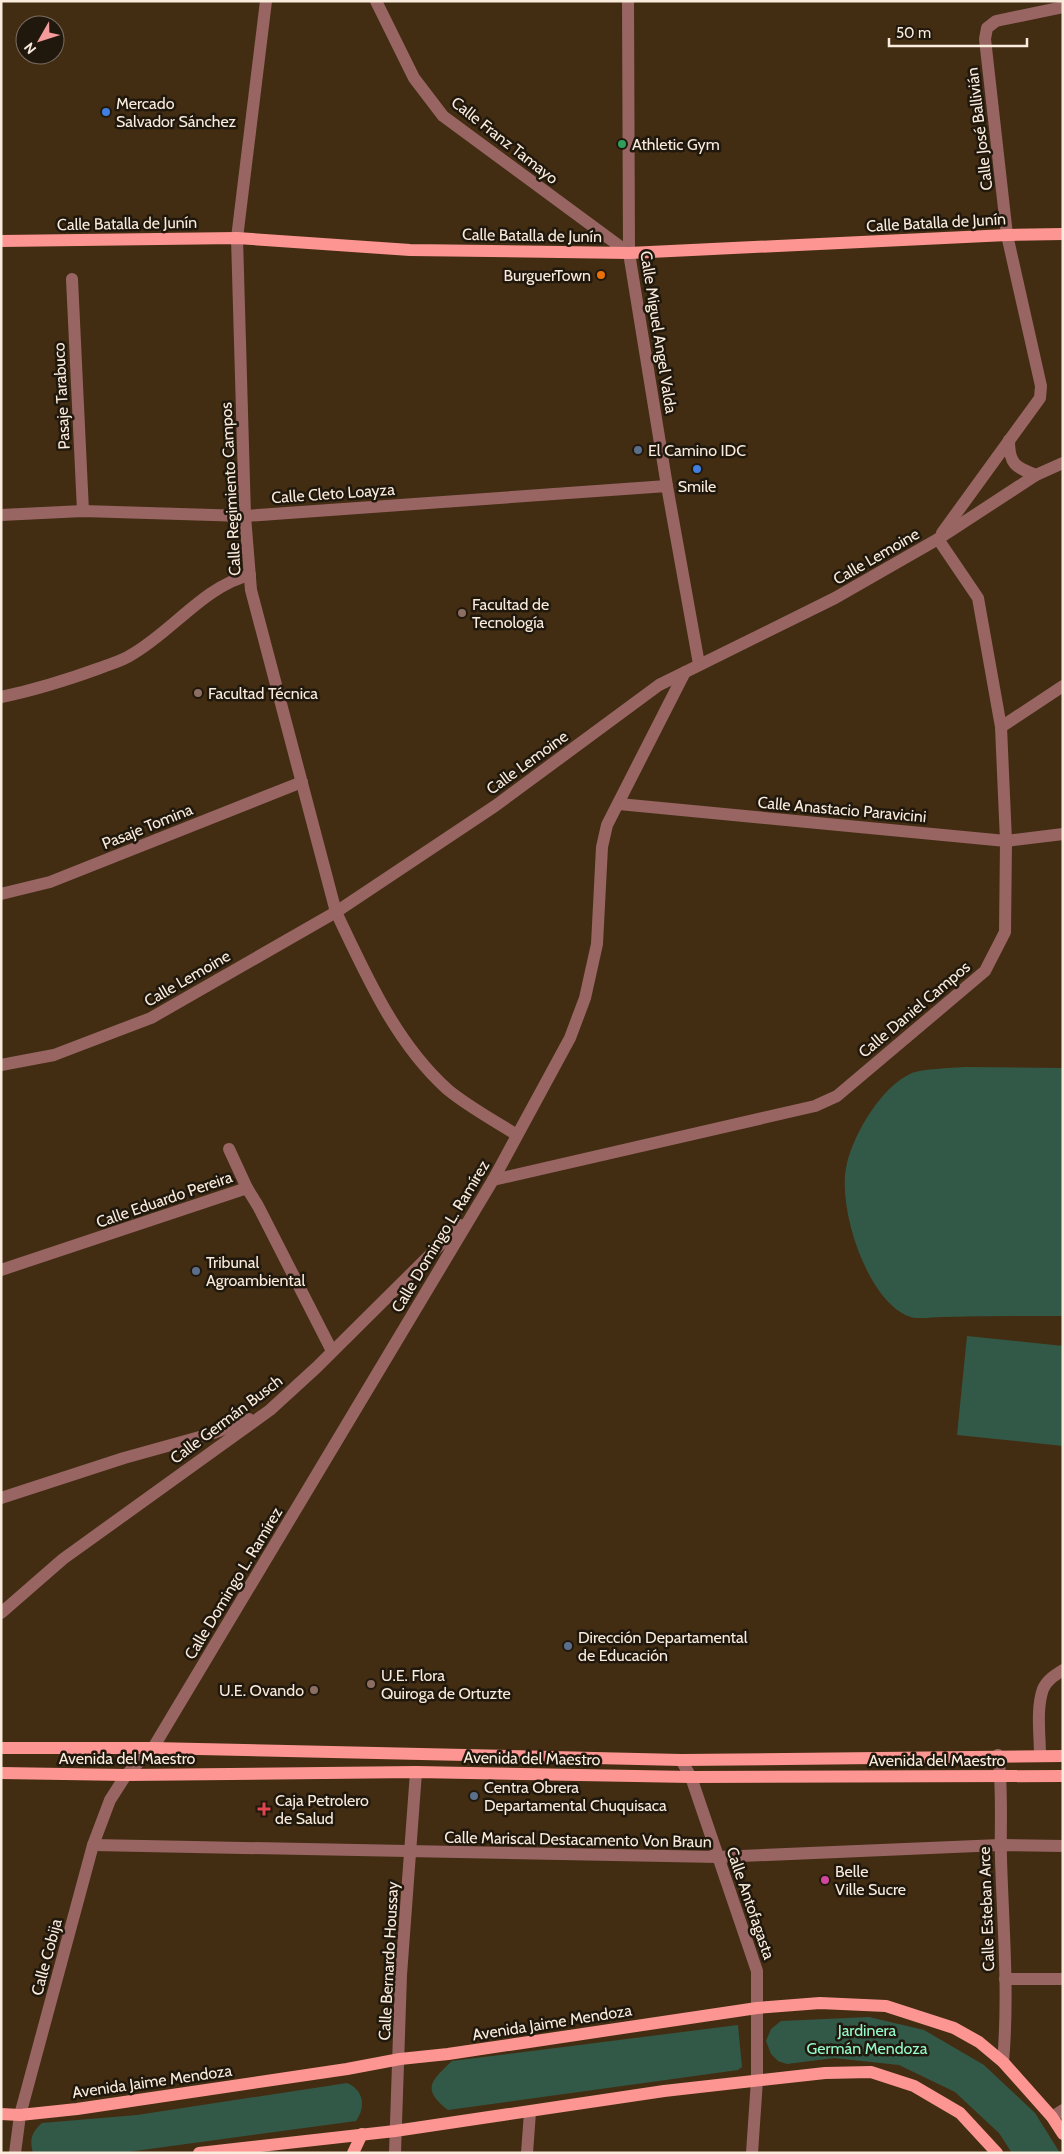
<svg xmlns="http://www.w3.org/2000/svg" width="1064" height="2154" font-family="Cabin,sans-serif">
	<rect width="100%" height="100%" fill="#422d13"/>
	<g fill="#325947">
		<path d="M964 1067 1063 1068V1316C1022 1316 982 1316 942 1317 932 1317 916 1320 908 1316 866 1299 836 1205 847 1163 855 1132 881 1087 912 1073 922 1069 952 1068 964 1067Z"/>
		<polygon points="967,1336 1063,1346 1063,1446 957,1435"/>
		<polygon points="869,2017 924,2030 984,2065 1035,2113 1060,2153 1012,2153 999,2133 955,2092 899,2065 834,2058 787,2064 778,2061 771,2054 766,2041 771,2029 781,2021"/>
		<path d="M738 2025 742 2067 738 2070 448 2110C421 2089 431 2081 452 2061Z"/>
		<path d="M347 2083C364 2090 366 2107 356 2121L120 2153H33C29 2139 32 2132 42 2123L137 2115Z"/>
	</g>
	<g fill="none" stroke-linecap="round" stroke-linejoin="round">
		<g stroke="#986563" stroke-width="12">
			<path d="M266 1 237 238 245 516 251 590 336 912C366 975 395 1042 447 1089 467 1106 495 1121 517 1135"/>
			<polyline points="376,1 414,78 443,116 629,253"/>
			<polyline points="628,1 629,253 667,486 699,664"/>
			<polyline points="72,279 83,511"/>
			<path d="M1009 440C1009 464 1015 467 1036 475"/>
			<polyline points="1,515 83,511 245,516 667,486"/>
			<polyline points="942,533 1040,398 1041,386 1007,235 985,39 987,28 996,21 1063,7"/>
			<path d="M1 697C35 690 67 680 100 668 110 664 122 661 131 655 172 632 204 586 250 575"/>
			<polyline points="1001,727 1063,686"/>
			<polyline points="619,804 1006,841 1063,834"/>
			<polyline points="1,894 50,882 302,782"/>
			<polyline points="1,1065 54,1055 151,1018 336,912 495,806 659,685 835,598 938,539 1036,475 1063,463"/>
			<polyline points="229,1149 247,1188"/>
			<polyline points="493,1180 815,1106 837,1096 985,971 1005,932 1006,841 1001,727 978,598 938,539"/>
			<polyline points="1,1270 247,1188 258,1206 332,1351"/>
			<polyline points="1,1498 124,1458 214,1433 249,1419"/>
			<polyline points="1,1613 63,1559 270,1410 317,1367 460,1225"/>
			<path d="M998 1755C1003 1789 1000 1824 1001 1859 1003 1926 1009 1994 1003 2062"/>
			<path d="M1040 1756C1040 1735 1036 1709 1043 1689 1047 1680 1055 1675 1063 1670"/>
			<polyline points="681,1760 691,1777 757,1971 757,2080 752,2153"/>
			<polyline points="93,1845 718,1857 1000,1845 1063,1846"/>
			<polyline points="1005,1979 1063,1979"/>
			<polyline points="1052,2117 1063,2110"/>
			<polyline points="15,2153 20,2115 93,1845 110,1800 126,1775 153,1748 493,1180 570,1038 585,998 597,944 602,847 607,825 685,672"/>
			<polyline points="395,2153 401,1975 416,1772"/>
			<polyline points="527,2153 530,2112"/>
		</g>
		<g stroke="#fd9692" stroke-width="12">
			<polyline points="1,241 237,238 410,250 629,253 1007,235 1063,234"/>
			<polyline points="1,1748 153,1748 681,1760 1063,1756"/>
			<polyline points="1,1773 126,1775 416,1772 691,1777 1063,1776"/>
			<polyline points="1,2114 20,2115 77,2109 347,2069 400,2059 448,2054 757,2008 820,2003 886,2006 954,2028 979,2042 1003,2062 1052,2117 1063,2134"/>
			<polyline points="199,2153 395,2131 664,2091 825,2073 871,2072 914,2086 960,2113 997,2153"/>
			<polyline points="353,2153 362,2134"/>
		</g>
	</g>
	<g fill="#3f7fe0" stroke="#21180d" stroke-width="2">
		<circle cx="106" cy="112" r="5"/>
		<circle cx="697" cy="469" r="5"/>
	</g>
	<circle fill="#2e9e5b" stroke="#21180d" stroke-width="2" cx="622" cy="144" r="5"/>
	<circle fill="#e8710a" stroke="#21180d" stroke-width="2" cx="601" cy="275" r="5"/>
	<g fill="#5c6f8a" stroke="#21180d" stroke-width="2">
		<circle cx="638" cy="450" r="5"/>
		<circle cx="196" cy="1271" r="5"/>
		<circle cx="568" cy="1646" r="5"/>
		<circle cx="474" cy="1796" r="5"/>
	</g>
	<g fill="#8d6e63" stroke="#21180d" stroke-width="2">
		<circle cx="462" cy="613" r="5"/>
		<circle cx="198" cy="693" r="5"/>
		<circle cx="371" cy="1684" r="5"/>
		<circle cx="314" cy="1690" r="5"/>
	</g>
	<path fill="#e0444e" stroke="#21180d" stroke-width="2" d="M261.5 1801.5h5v5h5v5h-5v5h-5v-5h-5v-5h5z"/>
	<circle fill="#d1479c" stroke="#21180d" stroke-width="2" cx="825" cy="1880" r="5"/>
	<g text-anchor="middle" stroke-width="5" stroke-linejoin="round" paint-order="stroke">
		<g font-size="16" fill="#faecdd" stroke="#21180d" text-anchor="start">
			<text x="116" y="109">Mercado<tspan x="116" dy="18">Salvador Sánchez</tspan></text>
			<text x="632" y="150">Athletic Gym</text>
			<text x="591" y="281" text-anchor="end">BurguerTown</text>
			<text x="648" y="456">El Camino IDC</text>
			<text x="697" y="492" text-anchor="middle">Smile</text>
			<text x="472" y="610">Facultad de<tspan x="472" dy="18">Tecnología</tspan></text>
			<text x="208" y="699">Facultad Técnica</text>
			<text x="206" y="1268">Tribunal<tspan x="206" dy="18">Agroambiental</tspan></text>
			<text x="578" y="1643">Dirección Departamental<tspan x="578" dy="18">de Educación</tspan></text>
			<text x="381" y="1681">U.E. Flora<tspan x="381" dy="18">Quiroga de Ortuzte</tspan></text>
			<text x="304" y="1696" text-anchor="end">U.E. Ovando</text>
			<text x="484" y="1793">Centra Obrera<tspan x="484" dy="18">Departamental Chuquisaca</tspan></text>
			<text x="275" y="1806">Caja Petrolero<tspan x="275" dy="18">de Salud</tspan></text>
			<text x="835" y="1877">Belle<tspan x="835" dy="18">Ville Sucre</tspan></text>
		</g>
		<g font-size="16" fill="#faecdd" stroke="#21180d">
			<text transform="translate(979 129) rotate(-97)" y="6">Calle José Ballivián</text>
			<text transform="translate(505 140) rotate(38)" y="6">Calle Franz Tamayo</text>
			<text transform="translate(936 222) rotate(-3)" y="6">Calle Batalla de Junín</text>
			<text transform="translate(127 223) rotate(-1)" y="6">Calle Batalla de Junín</text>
			<text transform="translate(532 235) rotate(1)" y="6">Calle Batalla de Junín</text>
			<text transform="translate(659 332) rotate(81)" y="6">Calle Miguel Angel Valda</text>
			<text transform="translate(61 396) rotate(-93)" y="6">Pasaje Tarabuco</text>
			<text transform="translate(230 489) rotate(-93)" y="6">Calle Regimiento Campos</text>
			<text transform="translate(333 493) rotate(-4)" y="6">Calle Cleto Loayza</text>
			<text transform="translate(876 556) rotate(-30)" y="6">Calle Lemoine</text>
			<text transform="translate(527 762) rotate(-36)" y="6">Calle Lemoine</text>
			<text transform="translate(842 809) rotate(5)" y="6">Calle Anastacio Paravicini</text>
			<text transform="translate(147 826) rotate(-22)" y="6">Pasaje Tomina</text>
			<text transform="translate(187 978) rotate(-30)" y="6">Calle Lemoine</text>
			<text transform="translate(914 1009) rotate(-40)" y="6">Calle Daniel Campos</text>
			<text transform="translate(164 1199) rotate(-19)" y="6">Calle Eduardo Pereira</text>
			<text transform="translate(440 1236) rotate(-59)" y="6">Calle Domingo L. Ramírez</text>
			<text transform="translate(226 1419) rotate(-37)" y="6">Calle Germán Busch</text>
			<text transform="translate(233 1583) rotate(-59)" y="6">Calle Domingo L. Ramírez</text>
			<text x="127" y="1764">Avenida del Maestro</text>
			<text transform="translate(532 1758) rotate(1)" y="6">Avenida del Maestro</text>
			<text x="937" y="1766">Avenida del Maestro</text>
			<text transform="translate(578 1839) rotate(1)" y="6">Calle Mariscal Destacamento Von Braun</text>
			<text transform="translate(751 1903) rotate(71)" y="6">Calle Antofagasta</text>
			<text transform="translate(986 1909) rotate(-92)" y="6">Calle Esteban Arce</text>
			<text transform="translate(46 1957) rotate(-75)" y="6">Calle Cobija</text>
			<text transform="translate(388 1961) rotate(-87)" y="6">Calle Bernardo Houssay</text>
			<text transform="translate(552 2022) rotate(-9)" y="6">Avenida Jaime Mendoza</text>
			<text transform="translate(152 2081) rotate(-8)" y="6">Avenida Jaime Mendoza</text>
		</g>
		<g font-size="16" fill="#93fbcc" stroke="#21180d">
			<text x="867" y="2036">Jardinera<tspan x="867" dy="18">Germán Mendoza</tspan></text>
		</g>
	</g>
	<rect width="1064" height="2154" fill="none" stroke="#faecdd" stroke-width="5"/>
	<g transform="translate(40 40) rotate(231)"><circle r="24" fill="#21180d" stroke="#786d60"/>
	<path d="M0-4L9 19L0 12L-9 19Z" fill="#f59b9b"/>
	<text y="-8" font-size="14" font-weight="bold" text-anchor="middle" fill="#faecdd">N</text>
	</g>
	<path d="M889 38v8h138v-8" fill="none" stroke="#faecdd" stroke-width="2.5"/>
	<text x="896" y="38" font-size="15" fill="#faecdd" stroke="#21180d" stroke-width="4" paint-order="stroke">50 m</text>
</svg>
